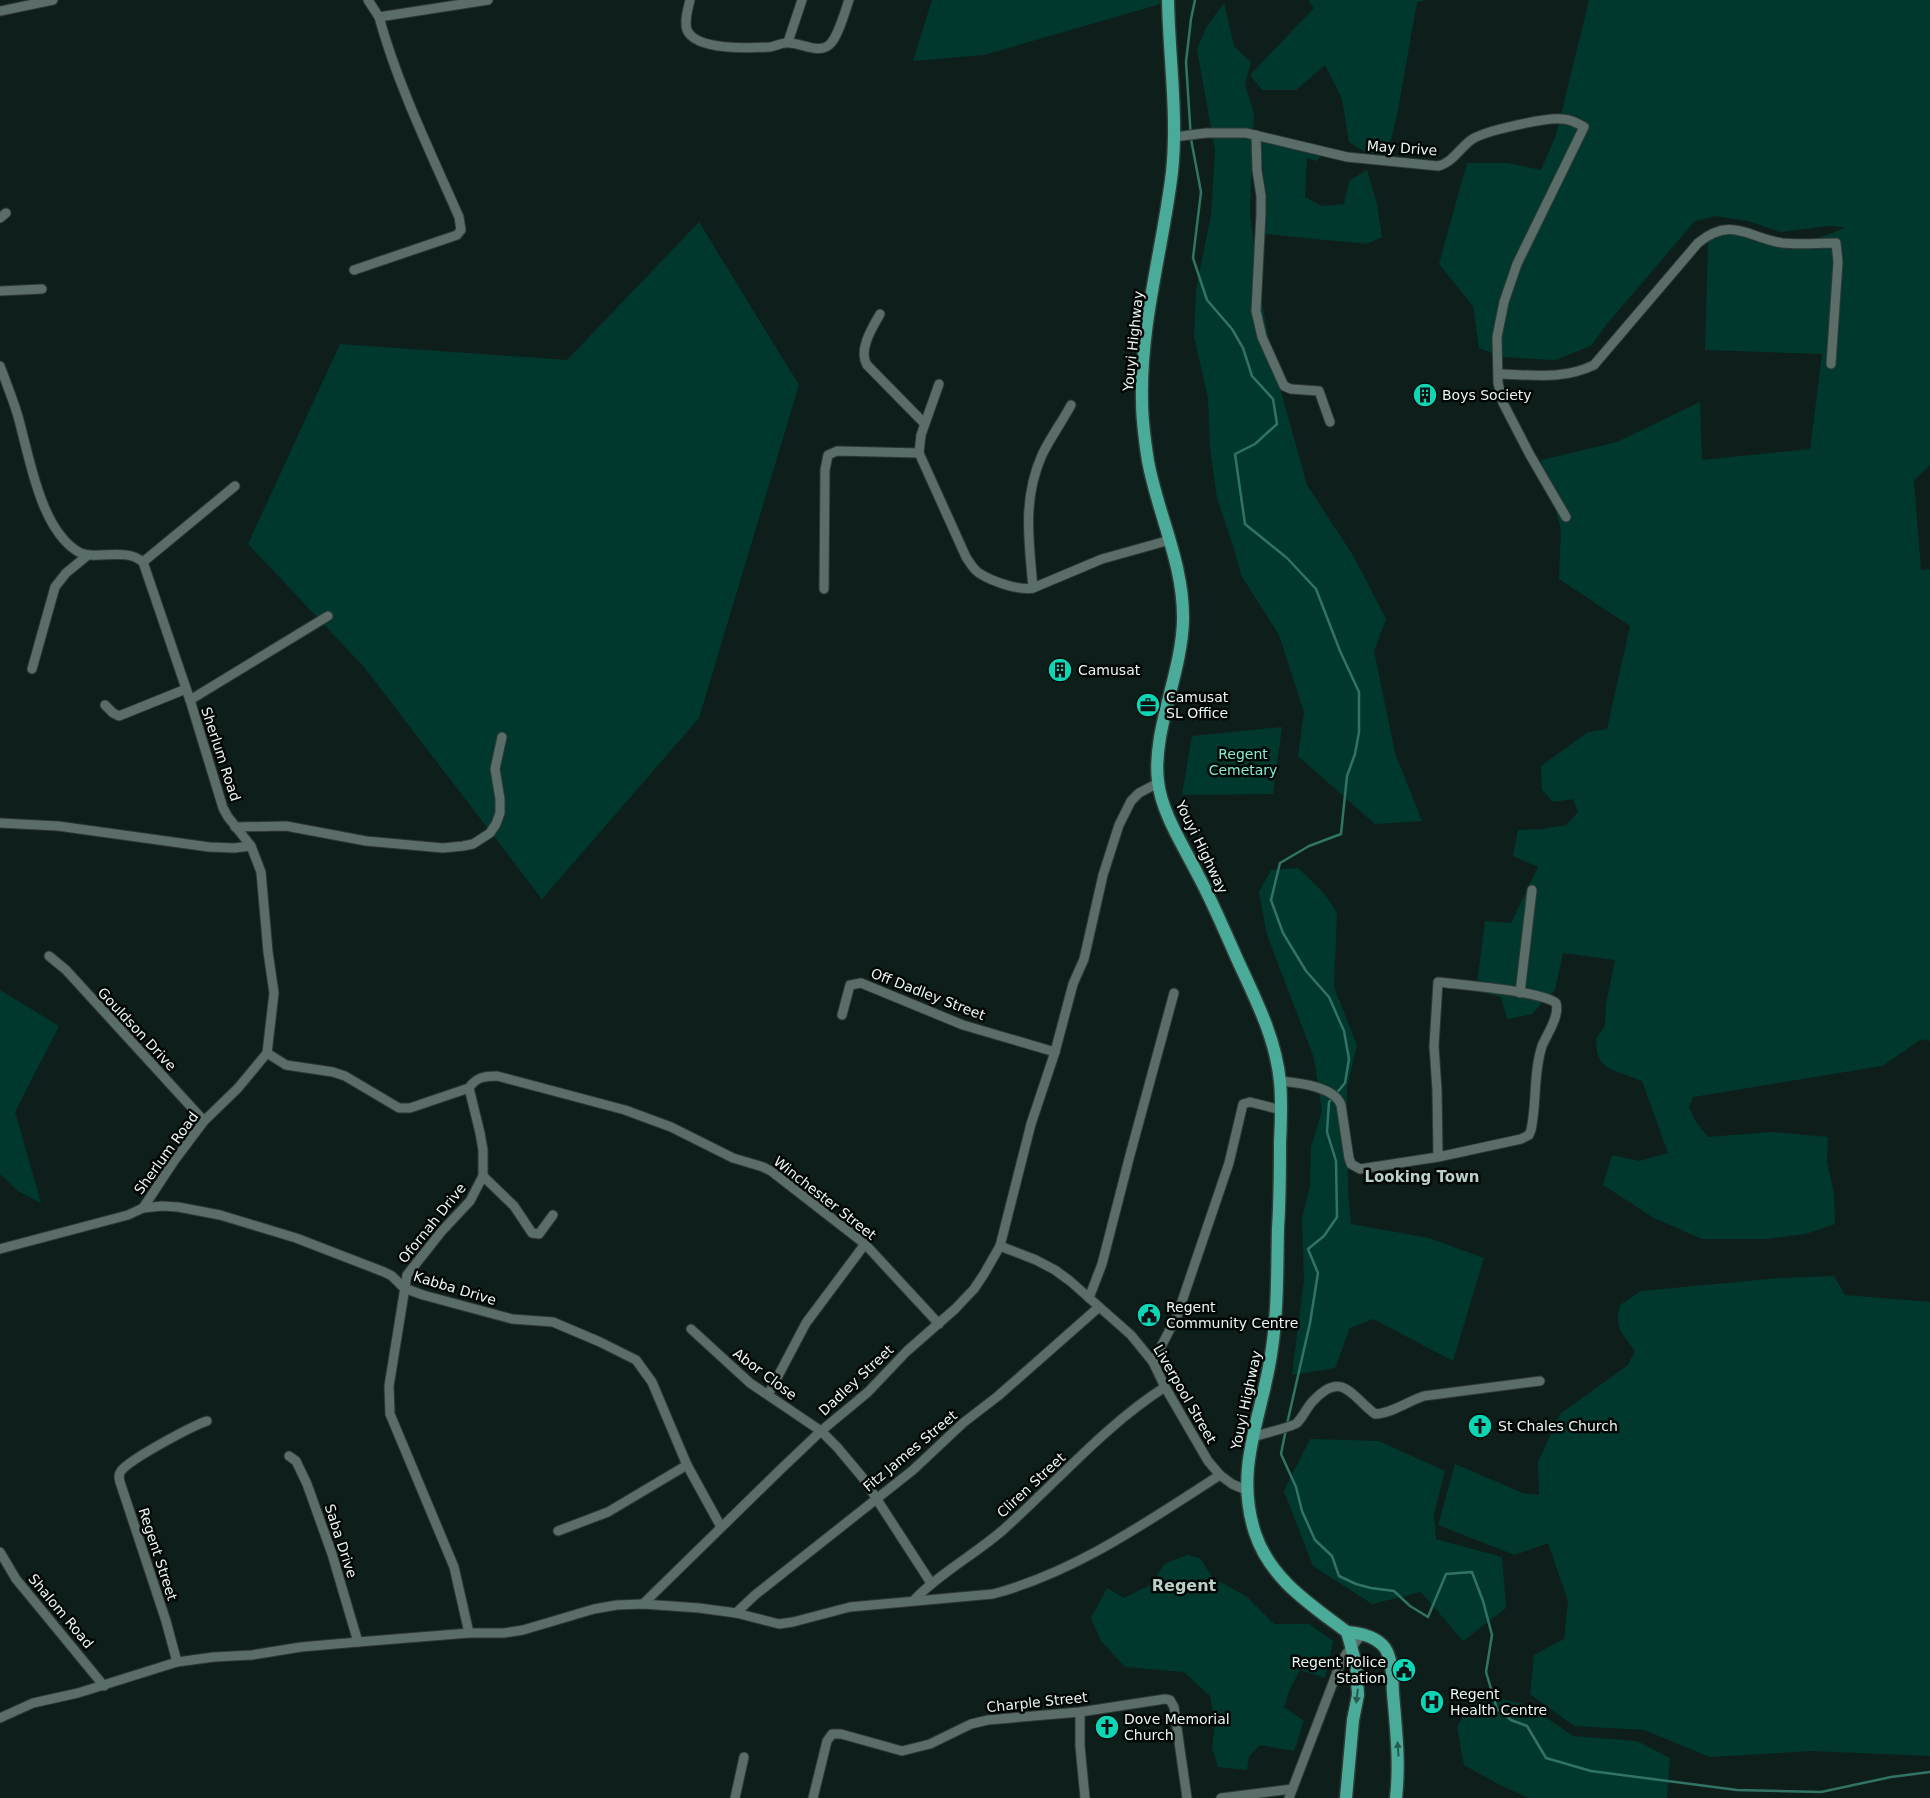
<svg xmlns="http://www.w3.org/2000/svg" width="1930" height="1798" font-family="'DejaVu Sans',sans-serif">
	<rect width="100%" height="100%" fill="#0e1f1b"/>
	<g fill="#00382e">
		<polygon points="932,0 1166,0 1157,5 984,55 913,61"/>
		<polygon points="1308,0 1425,0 1417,2 1397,115 1387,155 1365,152 1349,142 1342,99 1325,65 1296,90 1262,90 1250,75 1314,8"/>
		<path d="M1589 0H1930V465L1914 480 1921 570 1930 569V1041L1922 1039 1882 1066 1693 1097 1689 1107 1696 1122 1708 1137 1771 1132 1828 1137 1827 1161 1834 1194 1835 1224 1806 1234 1766 1239H1702L1654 1218 1603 1185 1612 1155 1639 1161 1668 1153 1642 1081 1610 1069 1601 1062 1597 1053 1596 1039 1605 1026 1606 1004 1615 960 1563 953 1555 990 1532 1014 1507 1019 1501 997 1476 991 1485 921 1511 923 1538 867 1513 856 1518 830 1542 829 1566 825 1578 812 1573 799 1553 802 1542 790 1541 766 1588 732 1607 729 1630 626 1559 579 1561 529 1541 460 1617 442 1700 402 1702 460 1810 449 1822 354 1705 350 1708 240C1730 221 1765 241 1790 241 1809 241 1829 236 1845 227L1828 226 1781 232 1748 221 1715 216 1695 221 1606 325 1591 346 1555 360 1502 357 1479 348 1473 306 1439 264 1467 163H1508L1541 170 1556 135Z"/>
		<polygon points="1224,3 1234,46 1251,62 1245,85 1254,113 1250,213 1259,287 1274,366 1307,485 1354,557 1386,619 1374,651 1395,753 1422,821 1375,824 1298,756 1304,712 1279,635 1241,575 1234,549 1217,498 1210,448 1208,398 1194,337 1196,289 1211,215 1215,150 1197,49 1207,26"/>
		<polygon points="1260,141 1321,155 1317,161 1307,158 1305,197 1322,206 1344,204 1349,181 1367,170 1377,204 1382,237 1367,244 1264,234 1265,187"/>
		<polygon points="699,222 799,385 699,718 542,899 364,667 248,544 340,344 567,360"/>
		<polygon points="1282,727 1273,794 1182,795 1192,736"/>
		<polygon points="1298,868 1323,892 1337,912 1334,987 1357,1045 1347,1087 1348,1191 1351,1224 1429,1238 1484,1258 1453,1361 1373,1319 1350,1328 1335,1368 1292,1375 1304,1280 1302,1218 1310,1186 1311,1147 1322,1111 1314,1058 1267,935 1259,892 1271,870"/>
		<polygon points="0,990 59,1026 15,1112 41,1203 18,1191 0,1174"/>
		<path d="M1834 1276 1845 1295 1930 1302V1756L1812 1751 1710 1757 1644 1730 1574 1726 1530 1694 1534 1655 1564 1639 1568 1601 1548 1543 1515 1555 1438 1525 1455 1464 1523 1493 1539 1495 1538 1462 1560 1414 1628 1365 1635 1351C1622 1333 1614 1328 1620 1305L1641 1291 1781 1278Z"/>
		<polygon points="1310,1439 1379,1441 1445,1471 1434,1514 1436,1539 1502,1557 1506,1608 1463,1641 1421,1592 1372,1604 1313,1566 1284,1491"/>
		<polygon points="1187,1555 1200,1558 1212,1577 1247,1597 1274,1624 1309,1624 1333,1641 1325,1678 1300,1670 1290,1689 1284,1707 1304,1721 1294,1751 1260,1745 1249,1756 1247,1770 1218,1767 1212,1748 1215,1722 1210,1696 1184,1672 1125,1667 1101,1641 1091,1618 1107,1588 1124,1598 1152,1584 1164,1564"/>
		<polygon points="1476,1693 1528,1705 1573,1736 1637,1741 1670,1758 1667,1798 1529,1798 1500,1785 1464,1765 1457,1727"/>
	</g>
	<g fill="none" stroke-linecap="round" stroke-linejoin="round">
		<g stroke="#317465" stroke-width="2.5">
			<polyline points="1195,0 1191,19 1186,62 1191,139 1201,192 1193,258 1207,300 1232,329 1243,348 1252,376 1273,399 1277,424 1255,444 1235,454 1245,524 1287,558 1316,589 1340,651 1359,692 1359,732 1355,754 1347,776 1341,834 1309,846 1280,863 1271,900 1283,933 1306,971 1329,997 1344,1031 1349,1059 1345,1083 1329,1102 1327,1132 1336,1161 1337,1217 1324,1236 1308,1249 1318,1273 1310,1323 1287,1424"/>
			<polyline points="1286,1429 1281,1454 1296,1487 1302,1511 1315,1540 1332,1556 1339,1576 1356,1584 1371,1588 1394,1591 1410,1606 1428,1617 1446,1574 1472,1572 1483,1601 1492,1635 1486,1672 1497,1709 1511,1720 1527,1726 1546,1758 1591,1771 1737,1790 1821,1792 1891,1777 1930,1772"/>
		</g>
		<g stroke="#2f3835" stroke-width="11">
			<g id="minor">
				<polyline points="368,0 379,17 488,0"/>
				<path d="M690 0C688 9 684 21 687 30 696 51 752 48 770 47 776 46 783 42 789 43 801 43 819 54 829 45 838 38 845 11 849 0"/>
				<polyline points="0,11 53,0"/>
				<polyline points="788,42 802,0"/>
				<polyline points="1256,135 1257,170 1261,196 1261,213 1256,311 1262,337 1284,386 1291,389 1319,391 1330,422"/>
				<path d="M1174 137 1206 133H1246L1347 157 1438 166C1452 163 1459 149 1471 140 1483 131 1547 117 1562 119 1570 119 1577 123 1584 127L1517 264 1504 302 1497 337 1498 383 1503 403 1530 455 1566 517"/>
				<polyline points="0,218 6,213"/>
				<path d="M354 270 457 235 461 230 459 217C430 151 398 86 379 17"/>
				<polyline points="0,291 42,289"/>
				<path d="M880 314C872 328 858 350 867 365L924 423"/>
				<path d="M0 366C6 382 12 397 17 413 29 453 39 527 77 551 94 562 124 546 143 562L190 700 223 808 228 817 251 846 261 872 268 952 274 993 267 1053 238 1088 204 1121 174 1161 143 1208"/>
				<path d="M1499 374C1533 375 1563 380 1594 365L1698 243C1731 216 1747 237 1782 243 1800 245 1818 243 1836 243L1838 262 1831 364"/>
				<path d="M939 384 921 435 919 453 966 557C970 563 973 569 979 573 991 581 1019 591 1033 588L1102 559 1170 540"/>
				<polyline points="143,562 235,486"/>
				<path d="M1033 588C1029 541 1022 500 1042 455 1050 438 1062 422 1071 405"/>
				<polyline points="824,589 825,470 828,455 837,451 919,453"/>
				<polyline points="32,669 55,587 66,573 88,555"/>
				<polyline points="190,700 328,616"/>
				<polyline points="105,705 113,713 119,716 186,689"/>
				<polyline points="0,823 58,826 209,847 234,848 251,846"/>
				<polyline points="235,827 286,826 366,841 443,848 463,846 473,844 490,833 496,824 500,813 500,799 495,769 502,737"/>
				<polyline points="49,956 66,970 204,1121"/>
				<polyline points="1520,993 1532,890"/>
				<polyline points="842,1015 850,985 861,983 963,1025 1055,1052"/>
				<path d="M267 1053 286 1065 333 1072 345 1076 399 1108H410L469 1088C476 1077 485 1076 497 1076L625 1110 671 1127 733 1158 763 1167 771 1171 865 1244 939 1324"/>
				<path d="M1280 1081C1298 1083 1334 1086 1341 1105L1349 1158 1351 1164 1360 1169 1438 1157 1521 1139 1529 1135 1531 1130C1537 1103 1533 1074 1542 1046 1547 1034 1560 1016 1556 1003 1541 991 1461 985 1438 982L1434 1046 1437 1090 1438 1157"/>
				<polyline points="469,1088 480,1133 483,1150 483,1176 470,1201 441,1232 407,1275 389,1386 390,1414 454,1567 469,1633"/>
				<polyline points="483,1176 514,1206 532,1233 539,1234 553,1215"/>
				<polyline points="1000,1246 1036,1260 1055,1270 1070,1281 1131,1335 1153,1362 1165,1387 1208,1461 1220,1475 1232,1484 1246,1490"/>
				<polyline points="0,1249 128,1215 143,1208 162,1206 178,1207 220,1215 296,1238 384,1272 392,1276 404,1288 423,1295 512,1319 553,1322 600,1342 636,1360 652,1382 687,1465 721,1527"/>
				<polyline points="1089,1298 1102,1264 1130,1155 1174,993"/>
				<polyline points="691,1329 750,1383 821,1431 837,1447 863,1478 931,1583"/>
				<polyline points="1153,1362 1177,1316 1229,1163 1243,1104 1250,1102 1281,1110"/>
				<polyline points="768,1395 806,1323 865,1244"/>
				<path d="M1253 1437C1261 1434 1292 1427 1297 1423 1303 1417 1307 1407 1313 1401 1342 1369 1352 1397 1375 1414 1391 1414 1408 1401 1424 1396L1540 1381"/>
				<polyline points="289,1456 296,1461 307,1484 332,1554 358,1642"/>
				<polyline points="558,1531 608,1512 687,1465"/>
				<polyline points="0,1552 16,1579 104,1686"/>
				<path d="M914 1600C940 1573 974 1555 1003 1530 1057 1482 1104 1426 1165 1387"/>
				<polyline points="643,1604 780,1470 821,1431 868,1392 907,1351 955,1309 974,1289 984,1274 1000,1246 1031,1124 1055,1052 1073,984 1084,959 1103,875 1119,825 1131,801 1139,793 1158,783"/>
				<polyline points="736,1613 755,1595 913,1470 963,1423 998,1396 1099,1307"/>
				<path d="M177 1662 166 1621 120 1482C119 1478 118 1475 121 1471 130 1459 192 1426 207 1421"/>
				<polyline points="1080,1712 1080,1746 1085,1798"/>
				<path d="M0 1718 33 1703 78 1693 177 1662 214 1657 252 1655 301 1647 358 1642 469 1633H504L523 1630 594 1609 617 1605 643 1604 699 1608 736 1613 779 1624 793 1622 850 1607 993 1594C1076 1572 1148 1521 1220 1475"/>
				<polyline points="735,1798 744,1757"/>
				<polyline points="813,1798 827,1741 832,1734 841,1734 902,1751 930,1744 971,1724 988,1720 1080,1712 1165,1699 1170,1700 1174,1707 1187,1798"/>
				<polyline points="1221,1798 1292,1789"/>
				<polyline points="1289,1798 1339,1667 1346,1654 1363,1633"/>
			</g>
		</g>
		<g stroke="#2f3835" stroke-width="15">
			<g id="primary">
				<path d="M1168 0C1169 57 1178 115 1172 172 1163 248 1140 324 1142 401 1142 421 1145 442 1148 461 1158 515 1184 564 1183 620 1182 673 1152 731 1158 781 1161 812 1184 847 1198 875 1213 903 1225 932 1238 961 1256 1000 1276 1039 1280 1082 1282 1102 1281 1122 1280 1142 1280 1171 1280 1199 1278 1228 1277 1268 1278 1308 1272 1348 1264 1413 1233 1466 1255 1533 1270 1579 1310 1604 1347 1632"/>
				<path d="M1347 1632C1360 1633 1376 1636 1385 1648 1393 1660 1392 1680 1393 1693 1396 1729 1400 1762 1396 1798"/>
				<polyline points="1346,1798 1353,1720 1358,1695 1356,1664 1347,1632"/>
			</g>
		</g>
		<use href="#minor" stroke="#5a6d68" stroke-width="9"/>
		<use href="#primary" stroke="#4aac98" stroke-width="12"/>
	</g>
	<defs><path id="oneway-solid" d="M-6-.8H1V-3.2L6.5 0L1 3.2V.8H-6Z" transform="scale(1.25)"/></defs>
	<g fill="#265a4f">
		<use href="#oneway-solid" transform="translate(1357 1696) rotate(97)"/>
		<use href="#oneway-solid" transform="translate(1398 1749) rotate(-94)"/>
	</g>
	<defs>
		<g id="building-disc" transform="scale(1.25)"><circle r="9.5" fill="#0ed5b4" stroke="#030706"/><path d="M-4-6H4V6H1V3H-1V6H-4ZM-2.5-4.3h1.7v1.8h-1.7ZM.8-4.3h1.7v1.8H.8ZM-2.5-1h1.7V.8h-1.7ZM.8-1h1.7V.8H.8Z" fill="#111"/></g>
		<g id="office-disc" transform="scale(1.25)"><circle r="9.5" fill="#0ed5b4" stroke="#030706"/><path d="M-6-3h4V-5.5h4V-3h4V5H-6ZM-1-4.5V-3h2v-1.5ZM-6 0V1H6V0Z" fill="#111"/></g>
		<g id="civic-disc" transform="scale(1.25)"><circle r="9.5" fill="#0ed5b4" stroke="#030706"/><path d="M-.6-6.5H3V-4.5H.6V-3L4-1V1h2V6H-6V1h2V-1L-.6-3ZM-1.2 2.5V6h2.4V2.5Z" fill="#111"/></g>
		<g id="church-disc" transform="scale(1.25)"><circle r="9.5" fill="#0ed5b4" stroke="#030706"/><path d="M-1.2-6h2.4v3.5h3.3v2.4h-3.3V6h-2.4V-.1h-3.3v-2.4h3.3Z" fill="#111"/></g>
		<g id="hospital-disc" transform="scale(1.25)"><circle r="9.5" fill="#0ed5b4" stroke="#030706"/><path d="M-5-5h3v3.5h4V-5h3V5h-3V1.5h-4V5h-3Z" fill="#111"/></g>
	</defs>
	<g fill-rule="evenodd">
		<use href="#building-disc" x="1425" y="395"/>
		<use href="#building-disc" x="1060" y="670"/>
		<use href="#office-disc" x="1148" y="705"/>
		<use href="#civic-disc" x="1149" y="1315"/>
		<use href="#church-disc" x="1480" y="1426"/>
		<use href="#civic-disc" x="1404" y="1670"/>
		<use href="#hospital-disc" x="1432" y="1702"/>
		<use href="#church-disc" x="1107" y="1727"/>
	</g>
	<g text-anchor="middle" stroke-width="5" stroke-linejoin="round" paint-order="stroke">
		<g font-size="14" fill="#ebf6f3" stroke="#030706">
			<text transform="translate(1402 148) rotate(4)" y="5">May Drive</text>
			<text transform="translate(1133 341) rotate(-84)" y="5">Youyi Highway</text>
			<text transform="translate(221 754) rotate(72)" y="5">Sherlum Road</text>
			<text transform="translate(1202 847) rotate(64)" y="5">Youyi Highway</text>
			<text transform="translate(928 994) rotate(21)" y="5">Off Dadley Street</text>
			<text transform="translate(137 1029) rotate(47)" y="5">Gouldson Drive</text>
			<text transform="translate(166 1153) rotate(-54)" y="5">Sherlum Road</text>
			<text transform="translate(825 1198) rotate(38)" y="5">Winchester Street</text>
			<text transform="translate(432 1223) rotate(-51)" y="5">Ofornah Drive</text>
			<text transform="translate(455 1288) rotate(17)" y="5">Kabba Drive</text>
			<text transform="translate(765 1374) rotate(37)" y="5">Abor Close</text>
			<text transform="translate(856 1380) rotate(-43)" y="5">Dadley Street</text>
			<text transform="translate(1185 1394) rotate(60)" y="5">Liverpool Street</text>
			<text transform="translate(1246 1400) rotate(-78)" y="5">Youyi Highway</text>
			<text transform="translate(910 1451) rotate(-40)" y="5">Fitz James Street</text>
			<text transform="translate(1031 1485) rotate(-43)" y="5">Cliren Street</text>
			<text transform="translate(341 1541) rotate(72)" y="5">Saba Drive</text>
			<text transform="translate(158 1554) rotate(72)" y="5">Regent Street</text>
			<text transform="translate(61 1611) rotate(50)" y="5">Shalom Road</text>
			<text transform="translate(1037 1702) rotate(-6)" y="5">Charple Street</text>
		</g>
		<g font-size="14" fill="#ebf6f3" stroke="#030706" text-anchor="start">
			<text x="1442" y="400">Boys Society</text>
			<text x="1078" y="675">Camusat</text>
			<text x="1166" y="702">Camusat<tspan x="1166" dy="16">SL Office</tspan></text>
			<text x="1166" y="1312">Regent<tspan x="1166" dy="16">Community Centre</tspan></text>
			<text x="1498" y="1431">St Chales Church</text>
			<text x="1386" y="1667" text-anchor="end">Regent Police<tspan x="1386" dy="16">Station</tspan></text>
			<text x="1450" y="1699">Regent<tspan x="1450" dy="16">Health Centre</tspan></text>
			<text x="1124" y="1724">Dove Memorial<tspan x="1124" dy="16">Church</tspan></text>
		</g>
		<g font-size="14" fill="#84ead1" stroke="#030706">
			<text x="1243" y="759">Regent<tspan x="1243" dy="16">Cemetary</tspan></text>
		</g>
		<g font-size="15" font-weight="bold" fill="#bacfc9" stroke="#030706">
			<text x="1422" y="1182">Looking Town</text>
		</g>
		<g font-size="16" font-weight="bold" fill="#bacfc9" stroke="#030706">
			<text x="1184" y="1591">Regent</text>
		</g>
	</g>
</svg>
